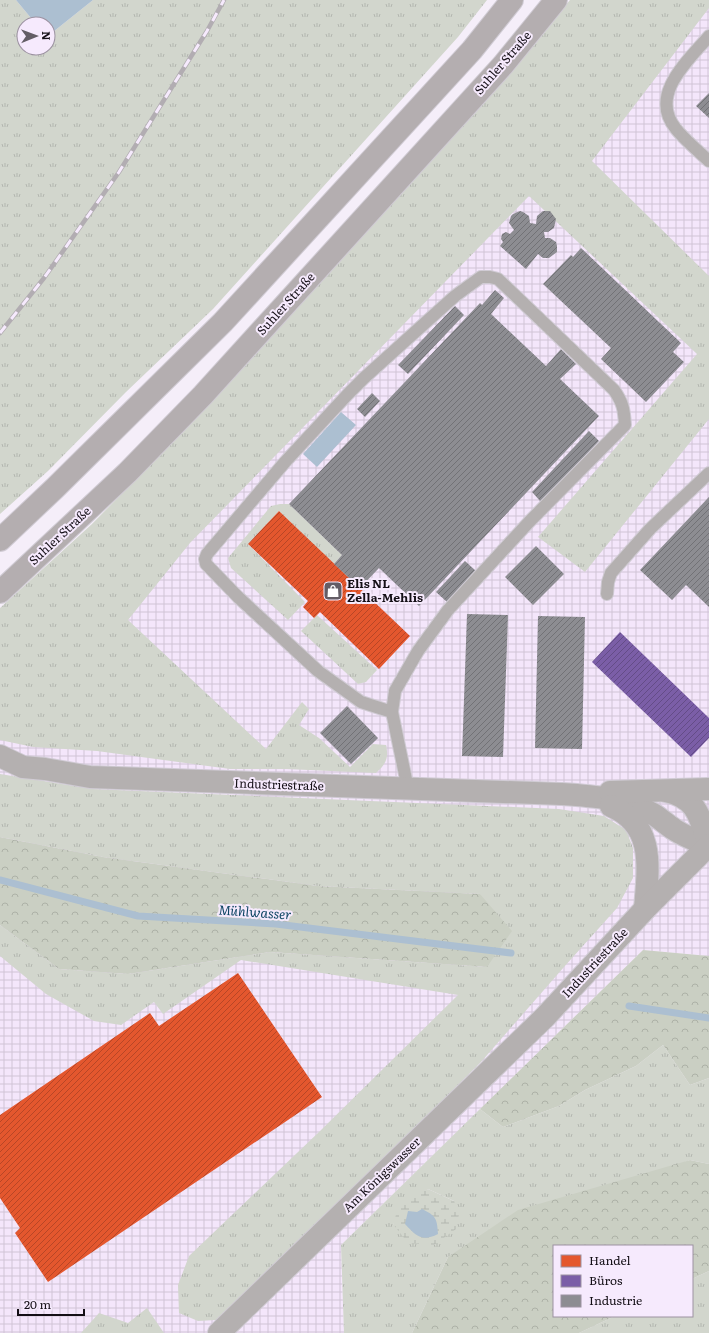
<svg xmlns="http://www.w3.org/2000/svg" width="709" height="1333" font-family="Literata,serif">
	<defs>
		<pattern id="industrial-grid" width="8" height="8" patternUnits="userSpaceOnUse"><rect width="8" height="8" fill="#f4e6fb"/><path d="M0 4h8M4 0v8" fill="none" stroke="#d0c4d6"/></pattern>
		<pattern id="grass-tufts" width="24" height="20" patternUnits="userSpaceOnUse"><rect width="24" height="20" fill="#d2d6cd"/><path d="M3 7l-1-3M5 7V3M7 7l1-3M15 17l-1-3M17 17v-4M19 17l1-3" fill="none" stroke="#b3b6af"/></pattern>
		<pattern id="forest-crowns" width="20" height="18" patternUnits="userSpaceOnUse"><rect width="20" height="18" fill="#cacfc3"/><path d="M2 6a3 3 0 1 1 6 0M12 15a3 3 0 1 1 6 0" fill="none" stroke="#adb1a7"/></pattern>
		<pattern id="wetland-marsh" width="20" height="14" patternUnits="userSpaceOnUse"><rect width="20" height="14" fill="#d2d6cd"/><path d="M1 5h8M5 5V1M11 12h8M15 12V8" fill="none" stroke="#b3b6af"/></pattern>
		<pattern id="shops-hatch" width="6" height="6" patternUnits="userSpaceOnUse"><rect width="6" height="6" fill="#e4572e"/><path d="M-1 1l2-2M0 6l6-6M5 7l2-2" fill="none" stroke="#b84626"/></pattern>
		<pattern id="offices-hatch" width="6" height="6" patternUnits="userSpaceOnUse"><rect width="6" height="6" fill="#7b5ea7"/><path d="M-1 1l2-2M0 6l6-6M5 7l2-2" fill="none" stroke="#644c87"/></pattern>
		<pattern id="industry-hatch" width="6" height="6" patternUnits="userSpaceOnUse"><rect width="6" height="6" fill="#8d8d92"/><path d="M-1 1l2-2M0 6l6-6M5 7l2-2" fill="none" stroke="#727276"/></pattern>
	</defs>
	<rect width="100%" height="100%" fill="#f5eef9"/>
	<polygon fill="url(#industrial-grid)" points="709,0 709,956 643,950 341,1245 344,1333 0,1333 0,635"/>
	<g fill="url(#grass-tufts)" fill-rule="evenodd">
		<polygon points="0,0 16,0 36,24 24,24 24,48 48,48 48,36 93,0 487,0 458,37 213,309 126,392 48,471 0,514"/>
		<path d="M570 0H709V8L592 161 709 276V419L585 572 538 537 697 354 529 196 190 543 128 620 266 749 302 702 309 709 299 725 319 738 350 767 373 744 386 745C389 758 386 764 376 773L286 769H230L97 751 33 747 0 740V608L92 524 185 429 328 274 454 133Z"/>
		<polygon points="280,504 289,504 342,555 334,564 279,511 248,544 305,602 288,620 231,568 228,558 271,506"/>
		<polygon points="317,615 377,670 366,682 358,684 301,631"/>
		<polygon points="0,774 93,789 559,809 604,816 626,830 633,848 633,878 617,908 564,967 481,1062 326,1217 216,1320 198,1321 179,1313 178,1285 189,1256 319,1132 458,995 241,960 163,1014 154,1002 121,1025 94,1021 46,994 0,956 0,925 59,969 128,974 270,952 487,967 480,894 318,886 103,857 0,837"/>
		<path d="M663 1045 690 1085 709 1078V1164L690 1160 448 1257 412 1333H344L341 1245 480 1109 503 1127 559 1106 585 1090 636 1066ZM428 1189 454 1201 434 1245 393 1224Z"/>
		<polygon points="709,1271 709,1333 579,1333 615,1316 692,1316 692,1279"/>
		<polygon points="147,1308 164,1333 81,1333 99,1313 128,1323"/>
	</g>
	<g fill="url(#forest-crowns)">
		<polygon points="0,837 103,857 318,886 480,894 512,931 487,967 270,952 128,974 59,969 0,925"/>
		<polygon points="643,950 709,956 709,1078 690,1085 663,1045 636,1066 585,1090 559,1106 503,1127 480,1109"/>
		<polygon points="690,1160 709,1164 709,1271 692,1279 692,1246 554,1246 554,1316 615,1316 579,1333 412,1333 448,1257 518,1210"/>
	</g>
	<polygon fill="url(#wetland-marsh)" points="428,1189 454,1201 459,1214 456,1229 434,1245 408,1243 393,1224 400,1203"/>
	<g fill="#acbfd1">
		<polygon points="16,0 93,0 48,36 48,24 36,24"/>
		<polygon points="341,412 356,425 317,467 303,454"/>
		<path d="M422 1209C436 1216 437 1218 438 1234 422 1242 416 1236 405 1224L408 1211 417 1212Z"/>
	</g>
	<g fill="url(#shops-hatch)">
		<polygon points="279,511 410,636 379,669 320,612 314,618 303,607 308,601 248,544"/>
		<polygon points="238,973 322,1097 48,1282 15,1233 20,1228 0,1198 0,1115 150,1013 159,1026"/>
	</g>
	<polygon fill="url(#offices-hatch)" points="620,632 709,718 709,738 691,757 592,662"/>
	<g fill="url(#industry-hatch)">
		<polygon points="709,93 709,118 696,106"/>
		<polygon points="520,211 523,212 529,216 530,223 536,224 537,216 543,211 550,211 556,219 554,228 548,232 544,232 545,238 550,238 556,242 557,246 557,252 549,258 543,258 538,254 526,269 500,246 503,242 501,239 502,234 506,232 510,234 514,230 509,223 511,216 513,214"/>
		<polygon points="581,248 681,343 673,352 684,362 646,402 601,359 611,348 543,284 571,255 573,257"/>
		<polygon points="495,290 504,298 491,314 546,366 561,349 576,364 560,379 599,416 419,606 379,568 360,588 334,564 342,555 289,504 480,303 482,305"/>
		<polygon points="455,306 464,315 408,374 398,365"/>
		<polygon points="372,393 380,401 365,417 357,409"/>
		<polygon points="589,431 599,441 541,502 532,492"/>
		<polygon points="709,497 709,607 686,585 672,600 640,570"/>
		<polygon points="536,546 564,574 533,605 505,577"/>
		<polygon points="465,561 476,571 447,602 436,592"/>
		<polygon points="467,614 508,615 503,757 462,756"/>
		<polygon points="538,616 585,617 582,749 535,748"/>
		<polygon points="347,706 378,738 351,764 320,733"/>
	</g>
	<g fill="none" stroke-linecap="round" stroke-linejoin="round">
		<g stroke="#acbfd1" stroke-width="7">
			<polyline points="0,880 138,916 276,924 511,953"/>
			<polyline points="629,1006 709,1018"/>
		</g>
		<g stroke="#d0cbd4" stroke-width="14">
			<g id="service">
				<path d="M709 36C688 61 648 95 676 129 685 140 698 151 709 161"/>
				<polyline points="607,594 608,582 611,573 650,529 709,473"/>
				<path d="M392 712 361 702 318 671 238 597 206 564 205 559 207 554 285 462 348 394 364 378 455 296 481 277H490L498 279 614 390C623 403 624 409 625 425L529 522 448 610 418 651 395 691 392 712 408 789"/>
			</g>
		</g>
		<g stroke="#d0cbd4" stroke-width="24">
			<g id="tertiary">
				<path d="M0 756 23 767 45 769 90 777 561 794C592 796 625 798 653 814 661 819 667 825 675 830 686 837 697 841 709 846"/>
				<path d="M666 791C698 798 700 818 709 846"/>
				<polyline points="610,792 709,789"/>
				<path d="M611 806C656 825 648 869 645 909"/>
				<polyline points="219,1333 545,1017 645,909 709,845"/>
			</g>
		</g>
		<g stroke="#d0cbd4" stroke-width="24">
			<g id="secondary">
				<polyline points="0,540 55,488 223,322 472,50 512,0"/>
				<polyline points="0,592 127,473 203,395 503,65 556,0"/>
			</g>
		</g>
		<use href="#service" stroke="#b4b0b0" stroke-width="12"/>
		<use href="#tertiary" stroke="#b4b0b0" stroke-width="22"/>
		<use href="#secondary" stroke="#b4aeb0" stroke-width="22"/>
		<g stroke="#b2adb2" stroke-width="4.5">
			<polyline id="rail" points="0,333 44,278 119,172 207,31 224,0"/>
		</g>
		<use href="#rail" stroke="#f6eafd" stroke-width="3" stroke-dasharray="9" stroke-linecap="butt"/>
	</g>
	<defs>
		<g id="shop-square" transform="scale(1)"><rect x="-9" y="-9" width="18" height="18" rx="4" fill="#635d65" stroke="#f6eafd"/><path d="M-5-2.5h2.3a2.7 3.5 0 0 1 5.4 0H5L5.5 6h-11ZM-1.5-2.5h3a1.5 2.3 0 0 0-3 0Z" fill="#fff"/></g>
	</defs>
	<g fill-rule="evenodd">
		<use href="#shop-square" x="333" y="591"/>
	</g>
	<g text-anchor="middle" stroke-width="4" stroke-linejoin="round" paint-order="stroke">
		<g font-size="12" fill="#140f16" stroke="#f6eafd">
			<text transform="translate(503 63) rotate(-49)" y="4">Suhler Straße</text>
			<text transform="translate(286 304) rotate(-48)" y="4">Suhler Straße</text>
			<text transform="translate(60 536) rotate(-43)" y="4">Suhler Straße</text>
			<text transform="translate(279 785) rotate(2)" y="4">Industriestraße</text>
			<text transform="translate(595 963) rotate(-47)" y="4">Industriestraße</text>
			<text transform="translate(382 1175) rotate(-44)" y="4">Am Königswasser</text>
		</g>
		<g font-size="12" font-weight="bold" fill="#140f16" stroke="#f6eafd" text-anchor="start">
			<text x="347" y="588">Elis NL<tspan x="347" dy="14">Zella-Mehlis</tspan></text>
		</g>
		<g font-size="13" font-style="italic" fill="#0c4462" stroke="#f6eafd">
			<text transform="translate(255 912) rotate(4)" y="5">Mühlwasser</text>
		</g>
	</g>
	<rect x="553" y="1245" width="140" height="72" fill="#f6eafd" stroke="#9c92a1"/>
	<rect x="561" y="1255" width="20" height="12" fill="#e4572e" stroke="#9c92a1"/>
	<text x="589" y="1265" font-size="12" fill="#140f16">Handel</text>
	<rect x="561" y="1275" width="20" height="12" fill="#7b5ea7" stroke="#9c92a1"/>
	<text x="589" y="1285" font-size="12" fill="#140f16">Büros</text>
	<rect x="561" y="1295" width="20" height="12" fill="#8d8d92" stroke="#9c92a1"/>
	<text x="589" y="1305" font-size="12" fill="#140f16">Industrie</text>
	<g transform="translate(36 36) rotate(89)"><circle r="19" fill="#f6eafd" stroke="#9c92a1"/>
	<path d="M0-3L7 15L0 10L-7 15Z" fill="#635d65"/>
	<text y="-6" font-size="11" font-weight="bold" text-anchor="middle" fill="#140f16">N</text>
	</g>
	<path d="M18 1309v6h66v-6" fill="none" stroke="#140f16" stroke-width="2"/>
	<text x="24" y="1309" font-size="12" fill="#140f16" stroke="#f6eafd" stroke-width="3" paint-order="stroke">20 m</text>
</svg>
